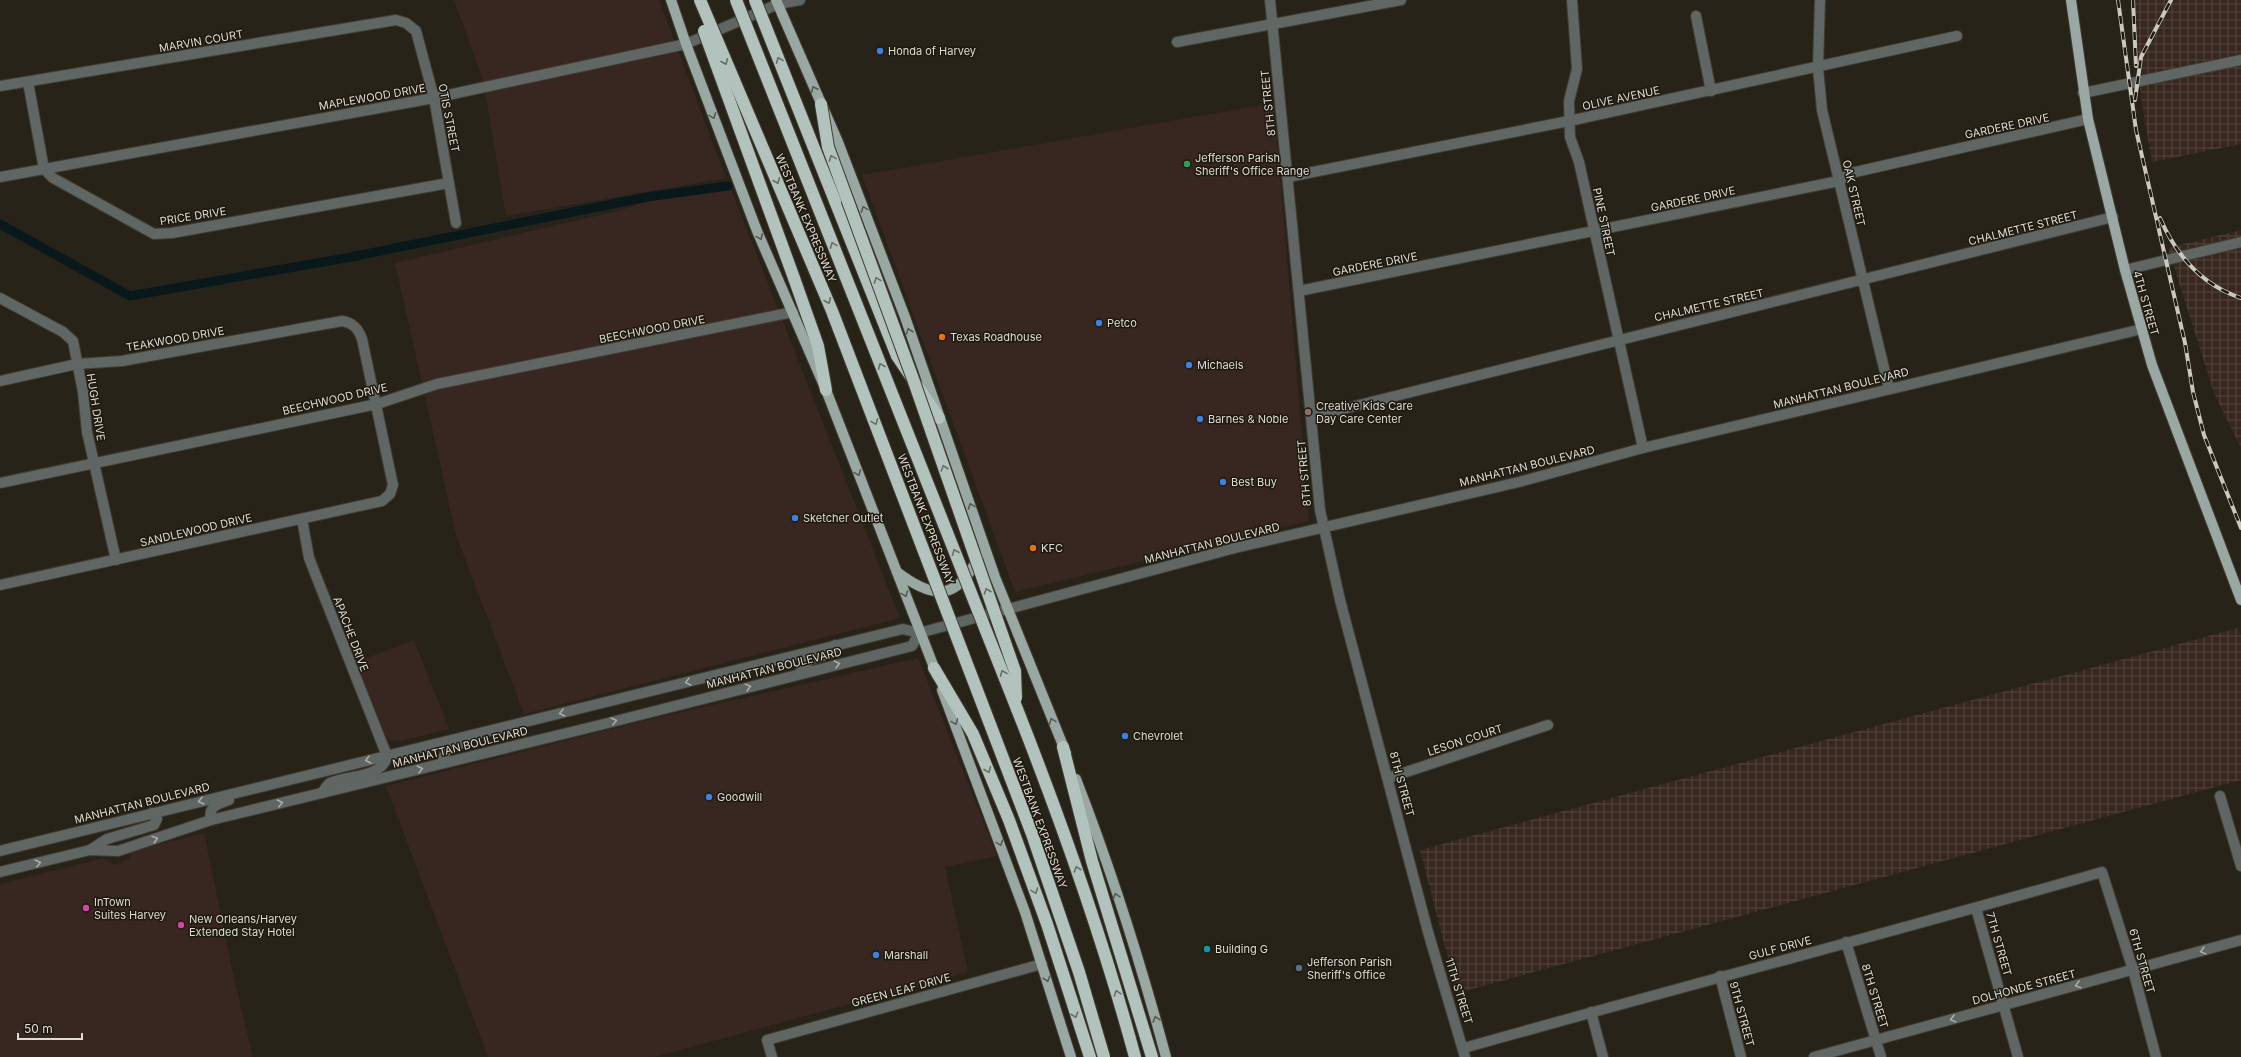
<svg xmlns="http://www.w3.org/2000/svg" width="2241" height="1057" font-family="Inter,sans-serif">
	<defs>
		<pattern id="industrial-grid" width="8" height="8" patternUnits="userSpaceOnUse"><rect width="8" height="8" fill="#37271e"/><path d="M0 4h8M4 0v8" fill="none" stroke="#54463e"/></pattern>
	</defs>
	<rect width="100%" height="100%" fill="#282318"/>
	<g fill="#382620">
		<polygon points="454,0 659,0 726,178 506,216 483,80"/>
		<polygon points="1274,103 1309,521 1015,592 862,175"/>
		<polygon points="730,187 900,618 524,714 456,535 395,263 622,210 657,198"/>
		<polygon points="414,640 449,729 401,741 388,740 356,662"/>
		<polygon points="918,658 997,856 945,867 968,972 654,1057 488,1057 386,786 652,719"/>
		<polygon points="204,833 235,983 253,1057 0,1057 0,884 104,858 114,865 128,859 133,851"/>
	</g>
	<g fill="url(#industrial-grid)">
		<polygon points="2132,0 2241,0 2241,144 2152,162 2141,97"/>
		<polygon points="2241,230 2241,448 2214,393 2168,248"/>
		<polygon points="2238,628 2241,636 2241,780 1457,993 1420,850"/>
	</g>
	<g fill="none" stroke-linecap="round" stroke-linejoin="round">
		<polyline stroke="#09181b" stroke-width="9" points="0,224 130,296 351,257 647,197 728,186"/>
		<g stroke="#423d32" stroke-width="12">
			<g id="minor">
				<polyline points="1270,0 1320,510 1340,600 1428,932 1465,1057"/>
				<polyline points="1572,0 1577,69 1569,101 1570,137 1579,162 1643,448"/>
				<polyline points="1820,0 1818,68 1822,110 1889,389"/>
				<polyline points="1696,16 1711,91"/>
				<polyline points="1177,42 1401,0"/>
				<polyline points="28,82 44,169 53,178 154,234 172,233 449,183"/>
				<polyline points="0,86 396,20 406,23 416,31 434,98 456,223"/>
				<polyline points="2083,93 2241,60"/>
				<polyline points="0,177 434,98 686,44 778,4 800,0"/>
				<polyline points="1288,177 1569,121 1957,36"/>
				<polyline points="2125,270 2241,242"/>
				<polyline points="1299,291 1839,181 1851,173 2088,119"/>
				<polyline points="0,298 63,332 73,341 83,392 87,432 116,560"/>
				<path d="M0 381 77 364 122 361 342 321C353 323 358 328 362 339L393 485 390 494 382 501 0 585"/>
				<polyline points="1311,417 2113,217"/>
				<polyline points="0,483 377,404 437,384 793,312"/>
				<path d="M302 519 309 558 387 756C383 778 347 775 330 783 327 785 324 790 322 793"/>
				<polyline points="799,674 809,660 831,653 835,645"/>
				<polyline points="442,763 446,750 460,744"/>
				<polyline points="1388,778 1548,725"/>
				<polyline points="2220,796 2241,866"/>
				<path d="M211 820C208 806 217 804 229 800"/>
				<polyline points="90,850 107,839 154,825 157,819 152,813"/>
				<polyline points="0,851 903,629 919,633 1235,548 1519,482 1643,448 2142,329"/>
				<polyline points="0,872 90,850 118,851 211,820 600,725 912,646 919,633"/>
				<polyline points="1976,908 2018,1057"/>
				<polyline points="1846,942 1881,1057"/>
				<polyline points="1720,976 1741,1057"/>
				<polyline points="1591,1012 1603,1057"/>
				<path d="M1464 1048C1676 988 1890 933 2102 872L2133 970 2156 1057"/>
				<polyline points="772,1057 767,1040 1042,964"/>
				<polyline points="1814,1057 2241,940"/>
			</g>
		</g>
		<g stroke="#423d32" stroke-width="12">
			<g id="major">
				<polyline points="671,0 686,44 757,231 826,390 937,675"/>
				<polyline points="776,0 838,142 856,189 905,317 995,577 1066,753"/>
				<polyline points="2071,0 2088,119 2125,270 2152,365 2241,600"/>
				<path d="M897 572C934 600 957 601 979 556"/>
				<polyline points="942,690 1025,912 1071,1057"/>
				<path d="M1076 779C1111 869 1141 964 1166 1057"/>
			</g>
		</g>
		<g stroke="#423d32" stroke-width="14">
			<g id="highway">
				<polyline points="835,201 897,356 939,418"/>
				<polyline points="794,278 818,346 826,390"/>
				<polyline points="934,668 973,734 1009,820 1047,924 1090,1057"/>
				<path d="M1017 709C1062 823 1103 939 1135 1057"/>
				<polyline points="1063,747 1092,861 1152,1057"/>
			</g>
		</g>
		<use href="#minor" stroke="#5f6663" stroke-width="10"/>
		<use href="#major" stroke="#9aa8a3" stroke-width="10"/>
		<use href="#highway" stroke="#b2c2bc" stroke-width="12"/>
		<g stroke="#cbc8c0" stroke-width="4">
			<g id="rail">
				<polyline points="2118,0 2136,130 2185,343 2193,392 2204,435 2241,528"/>
				<polyline points="2133,0 2136,66"/>
				<polyline points="2135,100 2141,57 2171,0"/>
				<path d="M2160 218C2176 255 2202 285 2241 298"/>
			</g>
		</g>
		<use href="#rail" stroke="#1e1a0f" stroke-width="2.5" stroke-dasharray="8" stroke-linecap="butt"/>
		<g stroke="#423d32" stroke-width="14" stroke-linecap="butt">
			<g id="highway-bridge">
				<polyline points="700,0 832,311 1032,834 1079,972 1104,1057"/>
				<polyline points="736,0 1017,709"/>
				<polyline points="755,0 835,201"/>
				<polyline points="704,31 794,278"/>
				<polyline points="821,104 828,147 913,379 1015,671 1016,698"/>
			</g>
		</g>
		<use href="#highway-bridge" stroke="#b2c2bc" stroke-width="12"/>
	</g>
	<defs><path id="oneway-chevron" d="M-2-3.5L2.5 0L-2 3.5" fill="none" stroke-width="1.6" stroke-linecap="round" stroke-linejoin="round"/></defs>
	<g stroke="#686e66">
		<use href="#oneway-chevron" transform="translate(779 60) rotate(-112)"/>
		<use href="#oneway-chevron" transform="translate(725 62) rotate(67)"/>
		<use href="#oneway-chevron" transform="translate(832 158) rotate(-110)"/>
		<use href="#oneway-chevron" transform="translate(777 181) rotate(67)"/>
		<use href="#oneway-chevron" transform="translate(833 245) rotate(-111)"/>
		<use href="#oneway-chevron" transform="translate(877 280) rotate(-110)"/>
		<use href="#oneway-chevron" transform="translate(828 301) rotate(67)"/>
		<use href="#oneway-chevron" transform="translate(881 366) rotate(-112)"/>
		<use href="#oneway-chevron" transform="translate(875 422) rotate(69)"/>
		<use href="#oneway-chevron" transform="translate(944 468) rotate(-109)"/>
		<use href="#oneway-chevron" transform="translate(955 552) rotate(-112)"/>
		<use href="#oneway-chevron" transform="translate(987 591) rotate(-109)"/>
		<use href="#oneway-chevron" transform="translate(1003 673) rotate(-112)"/>
		<use href="#oneway-chevron" transform="translate(988 770) rotate(68)"/>
		<use href="#oneway-chevron" transform="translate(1077 869) rotate(-109)"/>
		<use href="#oneway-chevron" transform="translate(1035 891) rotate(70)"/>
		<use href="#oneway-chevron" transform="translate(1117 993) rotate(-108)"/>
		<use href="#oneway-chevron" transform="translate(1075 1015) rotate(71)"/>
	</g>
	<g stroke="#565a52">
		<use href="#oneway-chevron" transform="translate(814 89) rotate(-115)"/>
		<use href="#oneway-chevron" transform="translate(713 116) rotate(69)"/>
		<use href="#oneway-chevron" transform="translate(864 209) rotate(-110)"/>
		<use href="#oneway-chevron" transform="translate(760 237) rotate(66)"/>
		<use href="#oneway-chevron" transform="translate(909 331) rotate(-109)"/>
		<use href="#oneway-chevron" transform="translate(858 473) rotate(68)"/>
		<use href="#oneway-chevron" transform="translate(971 506) rotate(-110)"/>
		<use href="#oneway-chevron" transform="translate(905 594) rotate(70)"/>
		<use href="#oneway-chevron" transform="translate(1052 721) rotate(-111)"/>
		<use href="#oneway-chevron" transform="translate(955 722) rotate(69)"/>
		<use href="#oneway-chevron" transform="translate(1000 843) rotate(70)"/>
		<use href="#oneway-chevron" transform="translate(1116 896) rotate(-108)"/>
		<use href="#oneway-chevron" transform="translate(1047 979) rotate(73)"/>
		<use href="#oneway-chevron" transform="translate(1156 1019) rotate(-106)"/>
	</g>
	<g stroke="#acada7">
		<use href="#oneway-chevron" transform="translate(837 664) rotate(-14)"/>
		<use href="#oneway-chevron" transform="translate(688 682) rotate(166)"/>
		<use href="#oneway-chevron" transform="translate(748 687) rotate(-15)"/>
		<use href="#oneway-chevron" transform="translate(562 713) rotate(166)"/>
		<use href="#oneway-chevron" transform="translate(614 721) rotate(-14)"/>
		<use href="#oneway-chevron" transform="translate(368 760) rotate(166)"/>
		<use href="#oneway-chevron" transform="translate(420 769) rotate(-14)"/>
		<use href="#oneway-chevron" transform="translate(201 801) rotate(166)"/>
		<use href="#oneway-chevron" transform="translate(280 803) rotate(-14)"/>
		<use href="#oneway-chevron" transform="translate(155 839) rotate(-18)"/>
		<use href="#oneway-chevron" transform="translate(38 863) rotate(-14)"/>
		<use href="#oneway-chevron" transform="translate(2203 951) rotate(165)"/>
		<use href="#oneway-chevron" transform="translate(2078 985) rotate(165)"/>
		<use href="#oneway-chevron" transform="translate(1953 1019) rotate(165)"/>
	</g>
	<g fill="#3f7fe0" stroke="#1e1a0f" stroke-width="1.5">
		<circle cx="880" cy="51" r="4"/>
		<circle cx="1099" cy="323" r="4"/>
		<circle cx="1189" cy="365" r="4"/>
		<circle cx="1200" cy="419" r="4"/>
		<circle cx="1223" cy="482" r="4"/>
		<circle cx="795" cy="518" r="4"/>
		<circle cx="1125" cy="736" r="4"/>
		<circle cx="709" cy="797" r="4"/>
		<circle cx="876" cy="955" r="4"/>
	</g>
	<circle fill="#2e9e5b" stroke="#1e1a0f" stroke-width="1.5" cx="1187" cy="164" r="4"/>
	<g fill="#e8710a" stroke="#1e1a0f" stroke-width="1.5">
		<circle cx="942" cy="337" r="4"/>
		<circle cx="1033" cy="548" r="4"/>
	</g>
	<circle fill="#8d6e63" stroke="#1e1a0f" stroke-width="1.5" cx="1308" cy="412" r="4"/>
	<g fill="#d1479c" stroke="#1e1a0f" stroke-width="1.5">
		<circle cx="86" cy="908" r="4"/>
		<circle cx="181" cy="925" r="4"/>
	</g>
	<circle fill="#0f9aa8" stroke="#1e1a0f" stroke-width="1.5" cx="1207" cy="949" r="4"/>
	<circle fill="#5c6f8a" stroke="#1e1a0f" stroke-width="1.5" cx="1299" cy="968" r="4"/>
	<g text-anchor="middle" stroke-width="3" stroke-linejoin="round" paint-order="stroke">
		<g font-size="11" fill="#dfdcd5" stroke="#1e1a0f">
			<text transform="translate(201 41) rotate(-10)" y="4">MARVIN COURT</text>
			<text transform="translate(372 97) rotate(-10)" y="4">MAPLEWOOD DRIVE</text>
			<text transform="translate(1621 98) rotate(-12)" y="4">OLIVE AVENUE</text>
			<text transform="translate(1268 103) rotate(-96)" y="4">8TH STREET</text>
			<text transform="translate(449 118) rotate(79)" y="4">OTIS STREET</text>
			<text transform="translate(2007 126) rotate(-12)" y="4">GARDERE DRIVE</text>
			<text transform="translate(1854 193) rotate(77)" y="4">OAK STREET</text>
			<text transform="translate(1693 199) rotate(-12)" y="4">GARDERE DRIVE</text>
			<text transform="translate(193 216) rotate(-9)" y="4">PRICE DRIVE</text>
			<text transform="translate(806 218) rotate(67)" y="4">WESTBANK EXPRESSWAY</text>
			<text transform="translate(1604 222) rotate(78)" y="4">PINE STREET</text>
			<text transform="translate(2023 228) rotate(-14)" y="4">CHALMETTE STREET</text>
			<text transform="translate(1375 264) rotate(-11)" y="4">GARDERE DRIVE</text>
			<text transform="translate(2146 303) rotate(74)" y="4">4TH STREET</text>
			<text transform="translate(1709 305) rotate(-13)" y="4">CHALMETTE STREET</text>
			<text transform="translate(652 329) rotate(-11)" y="4">BEECHWOOD DRIVE</text>
			<text transform="translate(175 339) rotate(-10)" y="4">TEAKWOOD DRIVE</text>
			<text transform="translate(1841 388) rotate(-14)" y="4">MANHATTAN BOULEVARD</text>
			<text transform="translate(335 399) rotate(-13)" y="4">BEECHWOOD DRIVE</text>
			<text transform="translate(96 407) rotate(81)" y="4">HUGH DRIVE</text>
			<text transform="translate(1527 466) rotate(-14)" y="4">MANHATTAN BOULEVARD</text>
			<text transform="translate(1304 473) rotate(-95)" y="4">8TH STREET</text>
			<text transform="translate(926 519) rotate(69)" y="4">WESTBANK EXPRESSWAY</text>
			<text transform="translate(196 530) rotate(-13)" y="4">SANDLEWOOD DRIVE</text>
			<text transform="translate(1212 543) rotate(-14)" y="4">MANHATTAN BOULEVARD</text>
			<text transform="translate(351 634) rotate(69)" y="4">APACHE DRIVE</text>
			<text transform="translate(774 668) rotate(-14)" y="4">MANHATTAN BOULEVARD</text>
			<text transform="translate(1465 740) rotate(-18)" y="4">LESON COURT</text>
			<text transform="translate(460 747) rotate(-14)" y="4">MANHATTAN BOULEVARD</text>
			<text transform="translate(1402 784) rotate(75)" y="4">8TH STREET</text>
			<text transform="translate(142 803) rotate(-14)" y="4">MANHATTAN BOULEVARD</text>
			<text transform="translate(1040 823) rotate(70)" y="4">WESTBANK EXPRESSWAY</text>
			<text transform="translate(1999 944) rotate(74)" y="4">7TH STREET</text>
			<text transform="translate(1780 948) rotate(-15)" y="4">GULF DRIVE</text>
			<text transform="translate(2142 961) rotate(74)" y="4">6TH STREET</text>
			<text transform="translate(2024 987) rotate(-15)" y="4">DOLHONDE STREET</text>
			<text transform="translate(901 990) rotate(-15)" y="4">GREEN LEAF DRIVE</text>
			<text transform="translate(1459 991) rotate(73)" y="4">11TH STREET</text>
			<text transform="translate(1875 996) rotate(73)" y="4">8TH STREET</text>
			<text transform="translate(1742 1014) rotate(75)" y="4">9TH STREET</text>
		</g>
		<g font-size="11" fill="#dfdcd5" stroke="#1e1a0f" text-anchor="start">
			<text x="888" y="55">Honda of Harvey</text>
			<text x="1195" y="162">Jefferson Parish<tspan x="1195" dy="13">Sheriff's Office Range</tspan></text>
			<text x="1107" y="327">Petco</text>
			<text x="950" y="341">Texas Roadhouse</text>
			<text x="1197" y="369">Michaels</text>
			<text x="1316" y="410">Creative Kids Care<tspan x="1316" dy="13">Day Care Center</tspan></text>
			<text x="1208" y="423">Barnes &amp; Noble</text>
			<text x="1231" y="486">Best Buy</text>
			<text x="803" y="522">Sketcher Outlet</text>
			<text x="1041" y="552">KFC</text>
			<text x="1133" y="740">Chevrolet</text>
			<text x="717" y="801">Goodwill</text>
			<text x="94" y="906">InTown<tspan x="94" dy="13">Suites Harvey</tspan></text>
			<text x="189" y="923">New Orleans/Harvey<tspan x="189" dy="13">Extended Stay Hotel</tspan></text>
			<text x="1215" y="953">Building G</text>
			<text x="884" y="959">Marshall</text>
			<text x="1307" y="966">Jefferson Parish<tspan x="1307" dy="13">Sheriff's Office</tspan></text>
		</g>
	</g>
	<path d="M18 1033v6h64v-6" fill="none" stroke="#dfdcd5" stroke-width="2"/>
	<text x="24" y="1033" font-size="12" fill="#dfdcd5" stroke="#1e1a0f" stroke-width="3" paint-order="stroke">50 m</text>
</svg>
